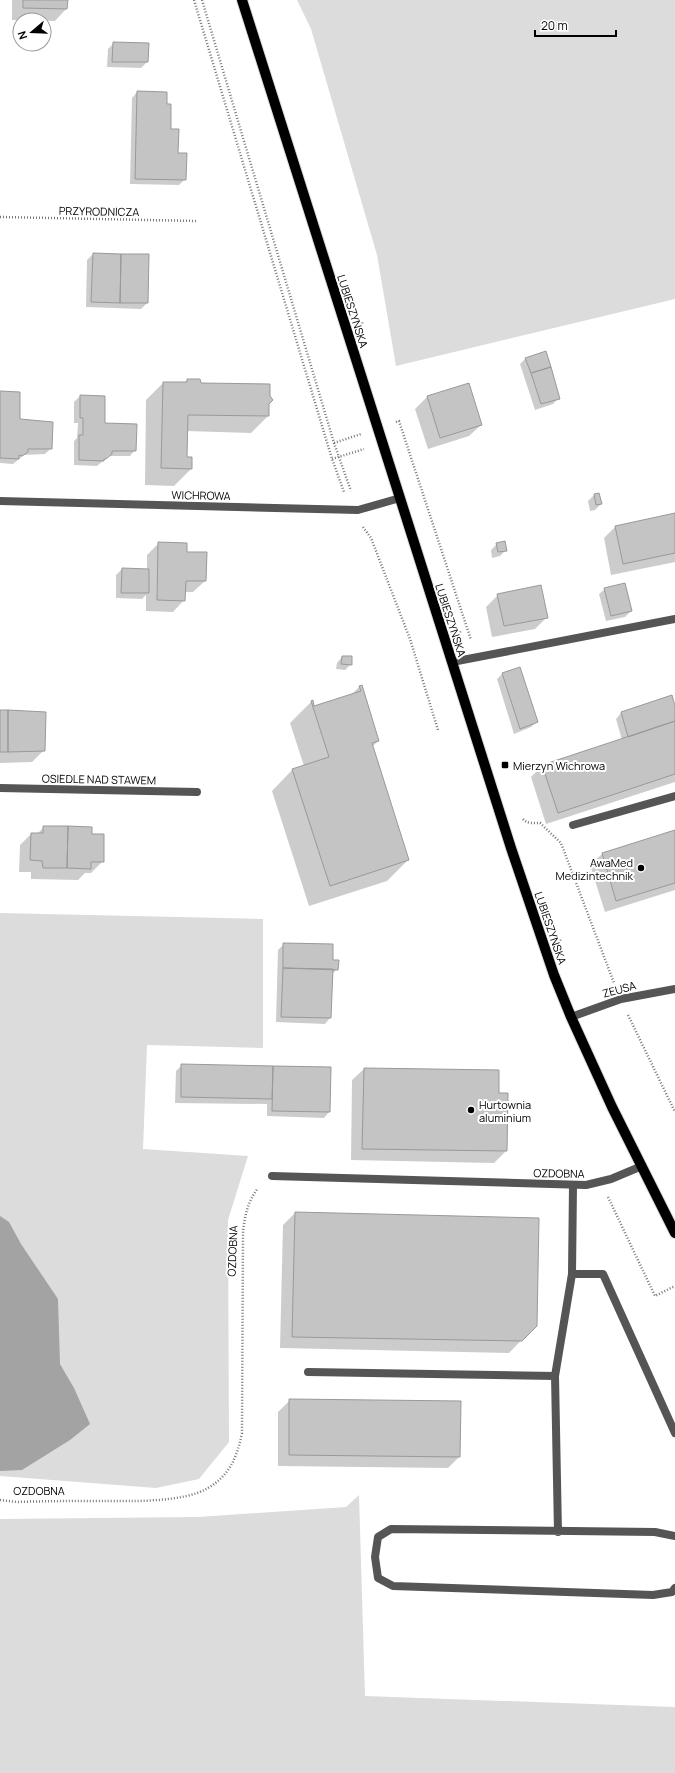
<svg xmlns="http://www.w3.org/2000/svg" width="675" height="1773" font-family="Manrope,sans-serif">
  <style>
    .green { fill: #dcdcdc }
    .water { fill: #a3a3a3 }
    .shadow { fill: #0003 }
    .building { fill: #c4c4c4; stroke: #999 }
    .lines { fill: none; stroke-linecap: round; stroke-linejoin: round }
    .primary-casing { stroke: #dbdbdb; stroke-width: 12 }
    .path { stroke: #777; stroke-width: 2.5; stroke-dasharray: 1 2; stroke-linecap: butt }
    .service { stroke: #555; stroke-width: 8 }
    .minor { stroke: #555; stroke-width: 8 }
    .primary { stroke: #000; stroke-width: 10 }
    .poi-dot { fill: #000; stroke: #fff; stroke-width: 1.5 }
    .labels { text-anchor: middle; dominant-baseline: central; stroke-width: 4; stroke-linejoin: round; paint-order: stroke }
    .street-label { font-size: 11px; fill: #000; stroke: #fff }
    .poi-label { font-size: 11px; fill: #000; stroke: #fff; text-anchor: start }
  </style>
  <rect width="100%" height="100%" fill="#fff"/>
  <path class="green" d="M297,0H675V299L396,366L377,255L311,29Z
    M0,913L263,919V1048L147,1045L143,1149L248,1156L228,1220L229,1442L199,1479L156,1488L0,1476Z
    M359,1495L365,1696L675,1707V1773H0V1519L198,1517L346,1507Z"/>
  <path class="water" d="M0,1216L9,1222L21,1244L58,1299L60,1364L74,1388L90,1424L70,1440L22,1470L0,1471Z"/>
  <path class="shadow" d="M12,0H67L66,9L55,21L12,20Z
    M114,43L147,62L141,68L107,67L108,49Z
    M137,92L166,105L170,129L185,179L179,185L130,184L132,98Z
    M93,254L147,303L141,309L86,307L87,260Z
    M526,358L558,398L553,404L535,410L520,364Z
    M187,380L268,404V416L251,433L186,431V458L191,469L174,486L145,485L146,400L163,383H184Z
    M468,384L481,425L469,436L428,449L415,409L427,397Z
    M0,392L19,420L51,448L45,454L24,455L13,464L0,463Z
    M80,396L104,397V424L135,450L130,456H109L97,466L74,465V441L77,438L78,423H74V402Z
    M598,494L601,504L595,510L590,511L588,501L594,495Z
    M675,514V562L611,575L604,538L615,527Z
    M159,543L186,553L205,581L193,592H185L184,600L173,612L146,611V595L142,599L116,598V575L122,569H147V555Z
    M497,544L506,550L500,556L492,558L491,550Z
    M605,589L631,611L625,617L606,621L599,594Z
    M498,595L547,617L535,629L492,637L486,607Z
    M342,657L351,664L345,670L336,669L337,663Z
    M502,674L537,722L531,727L514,734L497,679Z
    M360,686L378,741L372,747L408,860L387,881L309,906L272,791L293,769L304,766L290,723L311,702L314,707L351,695Z
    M675,709V782L546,824L531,777L543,765L622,740L616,719L621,713Z
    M0,711H32L44,750L32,762L0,763Z
    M44,827L91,835L103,861L91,873H85L78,880L31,879V872H19L20,845L31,834H37Z
    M675,831V890L605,912L590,865L602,854Z
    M284,944L332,961L337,969L331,975L330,1018L325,1024L276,1022L278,950Z
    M182,1065L330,1068L329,1112L324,1118L267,1116V1104L175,1103L176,1071Z
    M364,1069L498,1094L506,1151L494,1163L351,1160L352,1080Z
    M295,1213L538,1219L536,1325L509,1353L280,1348L283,1225Z
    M290,1400L459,1457L448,1468L278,1466V1412Z"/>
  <path class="building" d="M23,0H68L67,9L23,8Z
    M113,42L149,43L148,62H112Z
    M137,91L167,92V104H171V129H179L178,153H187L186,180L135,179Z
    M93,253L121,254L120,303L91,302Z
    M121,254H149L148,303H120Z
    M546,351L551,367L531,373L525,358Z
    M551,367L560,399L541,404L531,373Z
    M187,379H200L201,383L270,384V396L273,400L269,404V416L188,415L187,457H192V469L161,468L163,382H187Z
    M469,383L482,425L440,438L427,396Z
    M0,391L20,392V419L53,422L52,449H28V452L22,456L19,455V459L0,458Z
    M80,395L105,396V423L137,424L136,451H112V454L106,459H104V461L79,460V435H83V418H80Z
    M599,493L602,504L596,505L594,494Z
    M675,513V553L623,564L615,526Z
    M505,541L507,551L498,552L496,543Z
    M158,542L187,543V552H207L206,581H186L185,601L157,600Z
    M122,568L149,569V593H121Z
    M625,583L632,611L611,616L604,588Z
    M541,585L548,618L504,626L497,594Z
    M342,656H352V665L341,664Z
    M520,667L538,722L520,729L502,673Z
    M362,685L379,741L372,743L409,860L330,886L292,769L329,757L311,701L313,700L314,706L361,691L359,686Z
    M672,695L675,706V721L628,737L621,712Z
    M0,710H8V752H0Z
    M8,710L46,712L45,751L8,752Z
    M675,721V774L558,813L542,765Z
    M43,826H68L67,868H43L42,861L30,860L31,833H43Z
    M68,826L92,827V834H104V862H91V869L67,868Z
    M675,830V883L616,901L602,853Z
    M283,943L333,944V960H339L338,970L283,968Z
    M283,968L333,969L331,1018L281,1017Z
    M181,1064L273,1066L272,1099L181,1097Z
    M273,1066L331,1067L330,1112L272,1111Z
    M364,1068L499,1070V1093H508L507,1151L362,1149Z
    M295,1212L539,1218L537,1326L522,1341L292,1337Z
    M289,1399L461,1401L460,1457L289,1455Z"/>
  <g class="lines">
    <g class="primary-casing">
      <path id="primary" d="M242,0L511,848L554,975L571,1017L612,1107L675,1233"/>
    </g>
    <path class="path" d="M194,0L332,459L344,492
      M202,0L334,443L351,491
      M0,217L197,221
      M396,422L399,421L471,640
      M334,443L361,434
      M332,459L364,449
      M363,527L371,538L410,639L438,730
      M523,819C527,824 534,823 540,823L561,843L614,983
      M628,1015L675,1112
      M608,1197L655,1296L675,1286
      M0,1500L17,1502C46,1501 74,1501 103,1501C131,1501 183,1503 208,1488C230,1475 237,1457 242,1433L243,1231C245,1215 248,1201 258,1188"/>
    <path class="service" d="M572,1274H603L675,1433
      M308,1372L555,1376
      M558,1532L555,1376L572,1274L573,1185
      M675,1536L655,1532L391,1529L378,1537L375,1557L378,1578L393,1586L653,1595L672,1592L675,1588"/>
    <path class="minor" d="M0,501L358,510L400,498
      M452,662L675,619
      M0,788L197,792
      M573,825L675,796
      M571,1017L621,999L675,989
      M272,1176L586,1185L611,1179L642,1166"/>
    <use href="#primary" class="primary"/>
  </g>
  <g class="poi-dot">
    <rect x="501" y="761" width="8" height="8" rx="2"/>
    <circle cx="641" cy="868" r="4"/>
    <circle cx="471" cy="1110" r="4"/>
  </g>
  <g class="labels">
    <g class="street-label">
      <text transform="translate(99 211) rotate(1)">PRZYRODNICZA</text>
      <text transform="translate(353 311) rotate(72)">LUBIESZYŃSKA</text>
      <text transform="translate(201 495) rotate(1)">WICHROWA</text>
      <text transform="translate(451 620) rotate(72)">LUBIESZYŃSKA</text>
      <text transform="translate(99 779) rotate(1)">OSIEDLE NAD STAWEM</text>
      <text transform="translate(551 928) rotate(71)">LUBIESZYŃSKA</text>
      <text transform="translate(619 989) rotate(-15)">ZEUSA</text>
      <text transform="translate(559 1173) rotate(1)">OZDOBNA</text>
      <text transform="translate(232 1251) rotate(-88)">OZDOBNA</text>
      <text x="39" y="1490">OZDOBNA</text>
    </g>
    <g class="poi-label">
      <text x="513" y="765">Mierzyn Wichrowa</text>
      <text x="633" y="862" text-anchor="end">AwaMed<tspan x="633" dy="13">Medizintechnik</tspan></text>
      <text x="479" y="1104">Hurtownia<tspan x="479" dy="13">aluminium</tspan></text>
    </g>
  </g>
  <g transform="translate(32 32) rotate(251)"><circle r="19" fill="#ffffff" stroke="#999999"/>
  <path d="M0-3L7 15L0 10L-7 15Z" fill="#000000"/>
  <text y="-6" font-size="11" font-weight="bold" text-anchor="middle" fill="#000000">N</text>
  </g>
  <path d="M535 30v6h81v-6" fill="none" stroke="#000000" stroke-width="2"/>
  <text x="541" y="30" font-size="12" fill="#000000" stroke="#ffffff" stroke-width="3" paint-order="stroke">20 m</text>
</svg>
